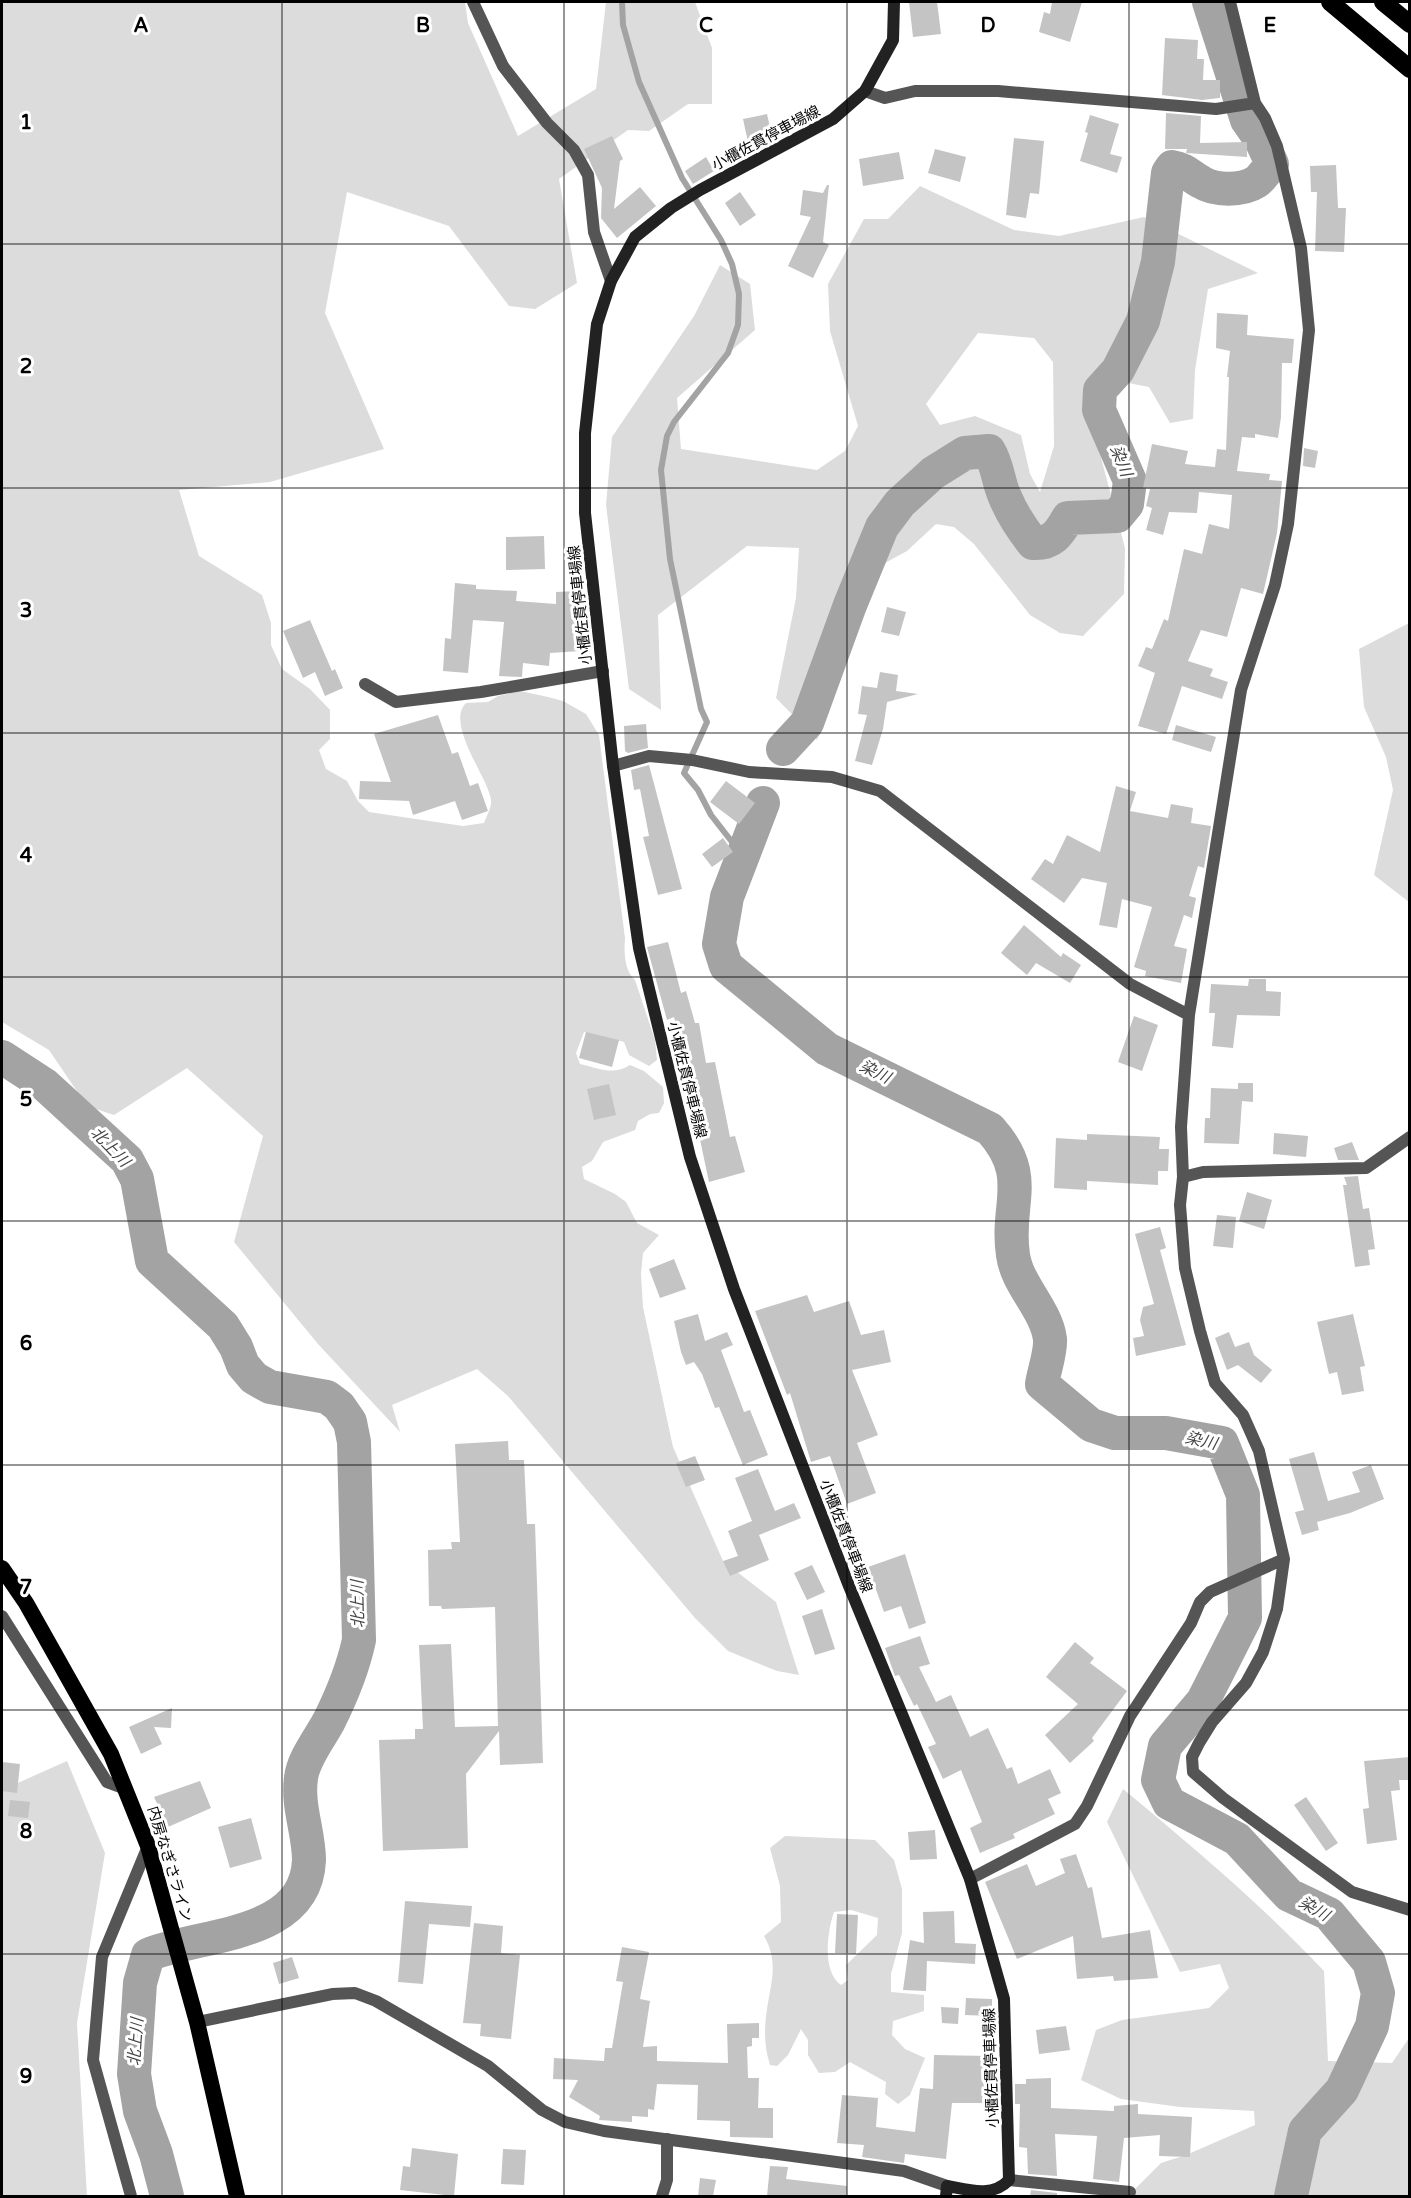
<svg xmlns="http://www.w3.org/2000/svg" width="1411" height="2198" font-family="'Varela Round','Noto Sans JP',sans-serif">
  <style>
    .green { fill: #dcdcdc; fill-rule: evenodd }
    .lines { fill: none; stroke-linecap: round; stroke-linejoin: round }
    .stream { stroke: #a3a3a3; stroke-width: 6 }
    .river { stroke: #a3a3a3; stroke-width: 34 }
    .building { fill: #c4c4c4 }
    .minor { stroke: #555; stroke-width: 12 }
    .tertiary { stroke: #555; stroke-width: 12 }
    .secondary { stroke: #222; stroke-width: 12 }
    .trunk { stroke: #000; stroke-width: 16 }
    .motorway { stroke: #000; stroke-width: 18 }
    .grid { fill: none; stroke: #000; stroke-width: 1.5; stroke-opacity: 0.55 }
    .labels { text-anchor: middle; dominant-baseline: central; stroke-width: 6; stroke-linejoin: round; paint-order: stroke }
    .street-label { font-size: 15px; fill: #000; stroke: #fff }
    .water-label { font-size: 16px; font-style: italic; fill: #444; stroke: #fff }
    .grid-label { font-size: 20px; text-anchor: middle; font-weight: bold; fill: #000; stroke: #fff; stroke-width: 6; stroke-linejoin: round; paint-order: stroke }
  </style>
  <rect width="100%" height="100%" fill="#fff"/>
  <path class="green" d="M2,2H465L468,23L518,136L596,89L606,2H695L712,48V104H688L649,131L628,130L559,179L577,283L535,309L509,306L449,226L347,192L325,313L384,449L270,482L179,490L199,556L262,595L271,623V645L282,669L310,689L330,710V739L319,750L326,769L347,781L358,801L369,812L463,826L484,823C486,817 492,807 491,800C488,777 445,724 466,703L488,702L498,696L520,691L548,697L563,701L586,714L599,735L625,938C624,952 624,970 635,980L655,1040L657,1060L649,1066L629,1055L624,1042L584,1032L576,1053L580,1064C598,1068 614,1076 630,1065L644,1071L663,1087L664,1103L659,1113L650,1114L638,1121L635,1130L603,1142L592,1161L582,1167L584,1179L615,1194L626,1202L637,1223L659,1235L643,1253L641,1274L643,1307L673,1447L723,1561L776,1602L799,1675L777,1671L728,1651L695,1618L508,1396L477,1369L392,1405L400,1432L318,1344L234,1242L263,1136L187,1068L114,1115L87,1106L49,1050L2,1022Z
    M920,186L1014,230L1059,236L1144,217L1258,273L1208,289L1195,370L1193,419L1170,423L1149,387L1093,376L1086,401L1125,548L1124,594L1083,636L1060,633L1030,615L974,544L954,527L936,524L907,551L839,588L847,655L817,740L776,698L796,598L799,548L747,546L658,615L661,710L629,689L606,505L612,437L694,316L720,265L750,284L755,330L677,398L681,449L817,470L845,451L858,426L830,331L828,284L864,219H888ZM978,333L1034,338L1053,362L1054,446L1040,492L1030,474L1021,435L975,416L940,425L926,404Z
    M1409,623V902L1374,875L1393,790L1386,757L1364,707L1359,649Z
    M67,1761L105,1853L77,2023L87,2196H2V1790Z
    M1123,1789C1193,1847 1262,1905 1324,1971L1328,2061L1392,2063L1409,2038V2196H1128L1161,2163L1186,2155L1255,2125L1254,2111L1180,2107L1121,2099L1081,2080L1096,2030L1122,2020L1209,2008L1229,1988L1220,1964L1180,1972L1107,1822Z
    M785,1836L875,1840L894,1860L902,1889V1933L891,1974V1992L924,1995V2011L893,2021L892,2035L905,2049L925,2058L910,2095L898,2104L885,2094L886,2082L850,2062L835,2072L819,2073L808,2055V2040L801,2029L788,2055L777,2066L770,2065C764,2046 764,2029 767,2009C771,1982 779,1962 764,1936L781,1922L780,1886L770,1848ZM851,1910L878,1918L877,1935L846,1965L848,1980L841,1985C822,1972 827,1932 834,1912Z"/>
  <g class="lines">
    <path class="stream" d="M622,2L623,25L639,82L682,178L721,240L732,264L739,294L738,325L728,353L674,422L667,436L661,470L670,559L701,709L707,722L684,773L698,790L711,815L743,856"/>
    <path class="river" d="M783,749L807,723L850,605L882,527L900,503L933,473L965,453L989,451C998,466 998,482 1005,497C1012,514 1022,529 1033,543C1052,544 1059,534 1068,518L1117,516L1127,504L1130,481L1099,410L1100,390L1118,370L1143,321L1158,262L1168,173L1172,167C1185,169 1190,176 1201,182C1215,191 1242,191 1256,182C1262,178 1267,169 1272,164L1261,140L1247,120L1209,2
      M763,803L727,897L719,944L726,966L827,1049L990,1129C1033,1177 1005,1203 1013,1255C1017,1285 1046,1309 1050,1339C1051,1352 1044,1371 1042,1384L1091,1425L1115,1433H1166L1222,1443L1243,1495L1245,1618L1203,1701L1165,1746L1158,1780L1169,1803L1237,1839L1289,1895L1329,1914L1369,1962L1378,1993L1372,2026L1342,2090L1305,2131L1291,2196
      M2,1057L45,1085L127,1160L137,1179L152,1261L223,1326L236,1347L243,1365L254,1378L270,1387L327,1397L339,1406L350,1422L354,1442L359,1640C353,1668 342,1695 329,1721C320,1738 303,1759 301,1778C297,1806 309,1833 309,1860C306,1938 200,1933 148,1955L140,1983L134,2074L140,2111L156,2154L167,2196"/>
  </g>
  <path class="building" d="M909,2H937L941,34L913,37Z
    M1052,2H1082L1070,42L1039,32L1044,12L1050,14Z
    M1165,38L1198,40L1197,59H1204L1203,80H1220V98L1202,100L1162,95Z
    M1166,113L1201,116L1200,143L1247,142V157L1186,153L1187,149H1165Z
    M767,114L772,136L748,142L743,119Z
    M1090,115L1119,124L1110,154L1122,157L1117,173L1080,161L1088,133L1085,132Z
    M612,136L623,159L620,161L614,209L640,187L656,206L617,238L601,218L602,188L584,149Z
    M1014,138L1044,141L1039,194L1030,193L1026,218L1006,215Z
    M935,149L966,157L960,182L928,173Z
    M899,152L904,179L863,186L859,159Z
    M706,157L714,171L693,184L685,171Z
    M1336,165L1338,208H1346L1344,252L1315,251L1317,192H1311L1310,166Z
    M827,185H829L823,242L829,245L813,278L788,266L811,217L800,215L803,190L823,193Z
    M740,192L756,215L740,226L725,203Z
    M1217,313L1248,315L1247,335L1294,339L1292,363H1282L1281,417L1278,438L1255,434V438L1242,437L1237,471L1270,474L1269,480L1282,481L1277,533L1263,594L1241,588L1227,637L1201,630L1188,661L1213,669L1210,676L1228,682L1222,699L1182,686L1166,734L1138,726L1155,673L1138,666L1146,647L1152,649L1164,619L1168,621L1184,549L1202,554L1209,524L1229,529L1232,495L1199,492L1197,513L1169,512L1163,535L1146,530L1152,508L1146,506L1150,489L1143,488L1152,444L1188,451L1185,464L1215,467L1217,449L1226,450L1229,377H1227L1230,351L1216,348Z
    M1304,448L1318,451L1315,468L1303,466Z
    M544,536L545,569L506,570V537Z
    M455,583L476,585V589L517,591L516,601L556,604V592L579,591L581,651L550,653L549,666L523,663L522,677L499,676L504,622L473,620L468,673L443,671L445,638L451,639Z
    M887,607L906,612L899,636L881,632Z
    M310,620L332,671L335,669L343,688L325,696L315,672L303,678L283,631Z
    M880,672L898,675L896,691L918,694L887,702L883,729L872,765L855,761L867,715L858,714L862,686L877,688Z
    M438,715L452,754L458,752L470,786L478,783L488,811L462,820L455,801L413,815L409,801L359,799L360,781L391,782L374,734Z
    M646,724L648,748L628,753L625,751L624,726Z
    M1176,725L1216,737L1211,752L1172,740Z
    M649,765L682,889L658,895L643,837L649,836L640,789L634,790L631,770Z
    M726,781L755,803L739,824L710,802Z
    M1116,786L1136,792L1130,811L1168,818L1171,804L1193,808L1191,823L1211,826L1204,868L1198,866L1189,896L1196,898L1192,918L1184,915L1174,946L1187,949L1181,983L1145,976L1146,971L1134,967L1152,907L1122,899L1117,928L1099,925L1107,883L1082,878L1064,903L1031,879L1045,859L1053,864L1067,835L1100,852Z
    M723,838L733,852L712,867L702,854Z
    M1024,925L1061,957L1063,953L1081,965L1070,983L1036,963L1027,975L1001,953Z
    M668,942L681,993L686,991L695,1023H699L706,1063L715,1062L730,1137L735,1136L745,1172L709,1182L674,1017L667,1020L647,947Z
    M1249,979H1266V991L1281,992L1280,1016L1237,1015L1233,1048L1212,1046L1215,1013H1209L1211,984L1248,986Z
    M1134,1016L1158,1025L1142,1071L1118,1062Z
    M586,1032L619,1040L612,1067L579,1058Z
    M1238,1083H1253V1102L1242,1101L1239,1144L1204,1143L1205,1118H1210L1211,1088L1238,1089Z
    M609,1084L616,1115L594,1120L587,1089Z
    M1274,1133L1308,1136L1306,1157L1273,1154Z
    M1087,1134L1160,1137L1159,1149H1169L1168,1171H1158V1185L1087,1181V1190L1054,1188L1056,1138L1087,1140Z
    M1352,1142L1359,1160H1338L1334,1148Z
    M1358,1176L1363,1209L1369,1208L1375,1249L1368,1250L1370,1265L1355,1267L1343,1185H1347L1344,1177Z
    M1247,1192L1272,1200L1264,1229L1239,1221Z
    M1217,1215L1236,1217L1233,1248L1213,1246Z
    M1160,1227L1166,1248L1160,1250L1186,1345L1136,1356L1133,1338L1144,1336L1140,1320L1143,1307L1154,1304L1135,1234Z
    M674,1259L686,1289L660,1298L649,1269Z
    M807,1295L814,1312L849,1301L861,1335L884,1330L891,1362L852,1370L878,1435L857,1443L876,1493L847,1504L830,1456L811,1462L790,1393L787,1395L755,1311Z
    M698,1314L705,1341L727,1332L733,1345L721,1350L744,1412L750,1410L768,1455L743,1465L719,1407L715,1408L702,1374L694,1362L686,1365L681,1352L674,1321Z
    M1353,1314L1365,1366L1360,1367L1364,1391L1342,1395L1337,1372L1329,1374L1317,1322Z
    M1229,1332L1235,1347L1249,1342L1254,1355L1272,1370L1261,1383L1238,1365L1227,1370L1215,1338Z
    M508,1441L509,1460H524L527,1524H535L543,1763L500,1765L499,1731L466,1774L468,1848L383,1851L379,1740L415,1739V1729H423L419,1645L451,1644L455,1727L498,1726L495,1607L442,1609L441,1606H429L428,1550L452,1549L451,1542H460L455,1444Z
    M1314,1452L1328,1501L1360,1492L1352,1472L1371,1465L1384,1499L1350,1513L1317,1522L1319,1530L1302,1535L1295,1512L1304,1510L1289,1459Z
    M695,1456L705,1480L686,1487L676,1463Z
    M758,1469L775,1511L794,1503L801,1518L759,1535L769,1560L730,1576L723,1561L738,1556L728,1531L752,1521L735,1478Z
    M905,1554L926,1623L909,1629L901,1606L884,1612L868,1567Z
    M812,1565L825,1592L807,1600L794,1573Z
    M822,1609L835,1649L815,1655L802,1616Z
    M920,1636L930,1664L919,1667L936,1702L951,1695L970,1737L988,1728L1007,1769L1012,1767L1018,1784L1050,1769L1061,1793L1048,1799L1055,1814L1013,1834L1015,1838L980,1853L970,1828L982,1822L961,1770L943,1779L928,1747L936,1744L917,1704L914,1706L899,1675L895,1676L885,1648Z
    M1075,1642L1094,1658L1090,1663L1127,1691L1092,1738L1094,1741L1070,1763L1045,1735L1078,1704L1046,1677Z
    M172,1708L171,1728L154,1727L162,1744L141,1754L129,1727Z
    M1410,1757V1780H1399L1400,1790L1391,1791L1397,1840L1367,1844L1363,1809L1369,1808L1364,1761Z
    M2,1762L20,1764L17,1793L2,1791Z
    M200,1781L211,1808L168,1827L154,1797Z
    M1306,1797L1338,1843L1326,1851L1294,1805Z
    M10,1800L30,1802L28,1818L8,1816Z
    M251,1818L262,1859L230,1868L218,1827Z
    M935,1830L937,1859L910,1860L908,1832Z
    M1076,1854L1088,1888L1092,1887L1102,1938L1150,1930L1158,1978L1114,1981L1113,1976L1077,1979L1073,1936L1017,1959L985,1882L1027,1864L1036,1886L1065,1873L1060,1859Z
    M405,1901L472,1906L470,1927L429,1924L423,1984L398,1982Z
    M954,1911L955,1943L976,1944L975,1964L927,1961L926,1991L903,1990L910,1940L924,1943L923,1912Z
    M837,1914L858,1915L856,1954L835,1953Z
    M474,1923L503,1926L501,1953L520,1955L511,2039L480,2036L481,2024L463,2023Z
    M622,1947L649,1952L640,1999L650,2001L643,2047L657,2046V2061L728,2063L727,2024L759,2023V2038H752V2046L747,2047L748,2078H759L758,2108H773V2138L730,2137V2121L697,2120L698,2085L657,2084L654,2110L648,2109V2117L632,2116V2122L599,2120L600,2116L569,2097L578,2080L553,2079L554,2058L604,2061L605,2048H612L623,1982L616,1981Z
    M292,1957L299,1978L279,1984L273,1963Z
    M966,1998L992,1999V2016L965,2015Z
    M941,2007L959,2008L958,2024L942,2023Z
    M1066,2026L1070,2050L1039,2054L1036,2030Z
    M934,2055L988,2056V2083L998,2084L999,2103H952L946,2159L905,2154L904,2163L862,2157L864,2145L837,2143L842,2095L878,2098L876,2127L915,2132L920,2088L933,2089Z
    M1051,2078V2108L1114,2111V2106L1138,2104V2114L1192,2117L1190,2157L1159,2156L1160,2135L1124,2138L1119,2182L1093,2179L1097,2136L1055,2134L1057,2176L1028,2174L1027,2148L1019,2147L1020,2104H1015V2084H1026V2079Z
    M412,2148L458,2154L454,2196L400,2190L403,2166L410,2167Z
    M503,2149L526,2150L524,2185L501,2184Z
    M770,2166L788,2167L786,2179L847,2186V2196H767Z
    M700,2178L716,2180L713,2196H698Z
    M1031,2190L1057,2193V2196H1030Z"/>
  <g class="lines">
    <path class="minor" d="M473,2L503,66L547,123L574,150L588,175L594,232L611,281
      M1230,2L1255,103
      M865,91L885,98L915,91H998L1216,109L1255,103L1265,118L1277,146L1301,248L1309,330L1288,524L1275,585L1241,690L1189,1015L1181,1127L1183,1177L1180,1205L1185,1268L1200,1331L1215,1383L1243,1415L1259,1451L1284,1559L1277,1609L1263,1652L1246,1683L1212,1722L1199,1743L1192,1757L1193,1772L1223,1798L1352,1892L1410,1910
      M365,684L396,702L481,692L603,671
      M613,766L649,756L692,760L749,772L832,777L880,791L1130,984L1189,1015
      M1183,1177L1203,1172L1366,1168L1410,1137
      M2,1616L107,1782L126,1789
      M970,1879L1075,1824L1087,1806L1130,1716L1191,1623L1200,1602L1210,1592L1284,1559
      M1009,2180L1130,2192
      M131,2196L93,2060L102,1957L148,1846
      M662,2196L667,2180V2139"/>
    <path class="tertiary" d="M197,2022L332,1994L355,1993L376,2001L488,2066L542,2110L565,2122L604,2131L904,2171L947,2186"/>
    <path class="secondary" d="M894,2L893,40L865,91L833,119L700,190L671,208L635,237L611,281L597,324L585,433V513L613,766L639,948L690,1157L734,1289L849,1586L970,1879L1004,1999L1009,2180C992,2198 969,2190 947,2186L946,2196"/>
    <path class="trunk" d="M2,1568L26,1603L111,1754L148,1846L197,2022L237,2196"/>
    <path class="motorway" d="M1330,2L1410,69
      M1383,2L1410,24"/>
  </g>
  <path class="grid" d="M282,2V2196M564,2V2196M847,2V2196M1129,2V2196M2,244H1410M2,488H1410M2,733H1410M2,977H1410M2,1221H1410M2,1465H1410M2,1710H1410M2,1954H1410"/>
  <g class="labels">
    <g class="street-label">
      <text transform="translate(766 138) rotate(-28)">小櫃佐貫停車場線</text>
      <text transform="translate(580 605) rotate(-96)">小櫃佐貫停車場線</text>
      <text transform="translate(687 1080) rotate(76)">小櫃佐貫停車場線</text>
      <text transform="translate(846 1536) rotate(69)">小櫃佐貫停車場線</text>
      <text transform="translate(170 1864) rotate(73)">内房なぎさライン</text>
      <text transform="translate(991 2068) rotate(-92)">小櫃佐貫停車場線</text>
    </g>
    <g class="water-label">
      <text transform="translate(1121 461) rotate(68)">染川</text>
      <text transform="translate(875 1072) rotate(26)">染川</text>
      <text transform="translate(110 1147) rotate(46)">北上川</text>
      <text transform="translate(1201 1441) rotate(13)">染川</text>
      <text transform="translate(358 1604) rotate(-91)">北上川</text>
      <text transform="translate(1314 1909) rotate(30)">染川</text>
      <text transform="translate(136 2042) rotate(-86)">北上川</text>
    </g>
  </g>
  <g class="grid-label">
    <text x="141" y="32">A</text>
    <text x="423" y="32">B</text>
    <text x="706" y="32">C</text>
    <text x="988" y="32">D</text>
    <text x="1270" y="32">E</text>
    <text x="26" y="129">1</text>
    <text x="26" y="373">2</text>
    <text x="26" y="617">3</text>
    <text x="26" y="862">4</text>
    <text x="26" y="1106">5</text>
    <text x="26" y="1350">6</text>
    <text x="26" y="1594">7</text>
    <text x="26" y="1838">8</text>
    <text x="26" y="2083">9</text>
  </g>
  <rect width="1411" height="2198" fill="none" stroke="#000000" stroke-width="6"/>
</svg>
